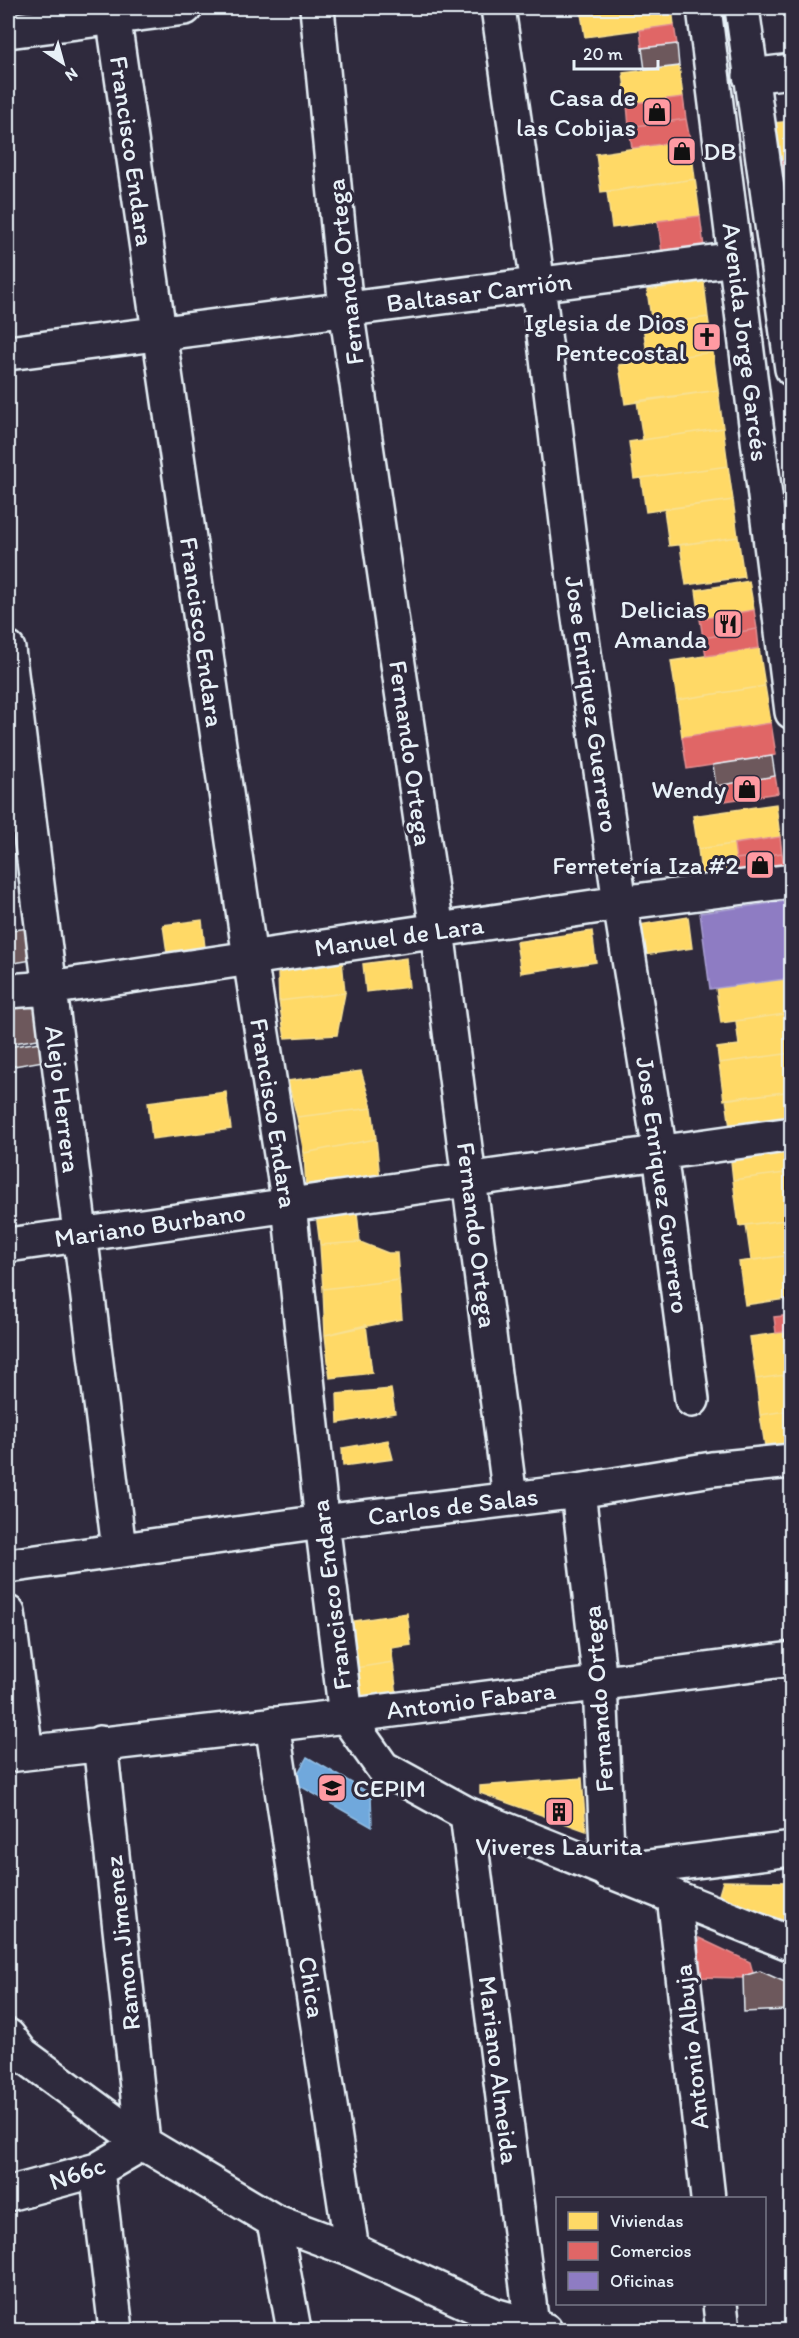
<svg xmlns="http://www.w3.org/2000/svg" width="799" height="2338" font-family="Itim,sans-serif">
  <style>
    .homes { fill: #ffd966; stroke: #f8e092; stroke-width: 1.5 }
    .shops { fill: #e06666; stroke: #e29092; stroke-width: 1.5 }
    .offices { fill: #8e7cc3; stroke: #a99fd3; stroke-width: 1.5 }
    .schools { fill: #6fa8dc; stroke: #93bee4; stroke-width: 1.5 }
    .building { fill: #6d585b; stroke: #e8f1f8; stroke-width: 1.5 }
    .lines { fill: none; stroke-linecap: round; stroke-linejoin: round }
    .street-casing { stroke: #e8f1f8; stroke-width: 38 }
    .secondary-casing { stroke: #e8f1f8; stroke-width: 38 }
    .street { stroke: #2f2a3d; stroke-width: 33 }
    .secondary { stroke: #2f2a3d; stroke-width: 33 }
    .labels { text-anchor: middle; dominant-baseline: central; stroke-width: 6; stroke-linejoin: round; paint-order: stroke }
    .poi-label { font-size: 26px; fill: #e8f1f8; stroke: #2f2a3d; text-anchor: end }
    .street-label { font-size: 26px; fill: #e8f1f8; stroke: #2f2a3d }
  </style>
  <rect width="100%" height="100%" fill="#2f2a3d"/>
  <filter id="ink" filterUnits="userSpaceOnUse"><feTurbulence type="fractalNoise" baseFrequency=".0167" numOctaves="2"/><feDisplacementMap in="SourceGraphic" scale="12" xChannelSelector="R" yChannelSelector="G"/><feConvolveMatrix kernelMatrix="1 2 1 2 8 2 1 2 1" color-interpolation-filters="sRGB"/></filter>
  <g filter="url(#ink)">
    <path class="homes" d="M580,8H672L674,25L585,37Z
      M679,66L683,97L627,104L623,73Z
      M792,121V160L777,162L773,123Z
      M690,140L695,179L601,192L596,154Z
      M695,179L700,216L612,228L607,192Z
      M704,282L708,317L652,325L647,290Z
      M708,317L713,352L648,361L643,326Z
      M713,352L718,390L625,404L619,365Z
      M718,390L723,428L643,440L637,401Z
      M723,428L728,466L634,479L629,442Z
      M728,466L733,500L646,512L641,478Z
      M733,500L738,537L669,546L664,509Z
      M738,537L744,577L686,585L680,545Z
      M749,581L754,610L700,619L696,590Z
      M759,648L765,686L677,700L671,661Z
      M765,686L771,723L682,737L677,700Z
      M776,804L780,837L698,849L693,816Z
      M734,844L739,877L702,882L698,849Z
      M688,917L692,948L630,957L626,927Z
      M202,920L205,948L167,953L163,925Z
      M592,931L596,962L521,973L516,942Z
      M406,958L409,987L366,992L363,964Z
      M342,960L345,993L279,1001L278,974L283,967Z
      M792,978V1013L721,1023L716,988Z
      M345,993L337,1035L285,1038L279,1001Z
      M792,1013V1053L719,1063L717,1048L739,1045L736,1021Z
      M792,1053V1091L724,1100L719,1063Z
      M361,1071L372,1108L297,1117L288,1081Z
      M792,1091V1126L731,1134L726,1099Z
      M226,1092L231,1129L152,1139L148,1102Z
      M372,1108L376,1139L304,1153L297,1117Z
      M376,1139L380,1179L306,1186L304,1153Z
      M792,1144V1172L733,1180L730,1152Z
      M792,1172V1219L739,1226L733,1180Z
      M356,1202L360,1242L320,1245L316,1214Z
      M792,1219V1255L751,1260L746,1225Z
      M360,1242L388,1253H397L399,1280L323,1289L320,1245Z
      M792,1255V1298L745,1305L739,1262Z
      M399,1280L402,1319L325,1335L323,1289Z
      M366,1325L372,1373L330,1378L325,1335Z
      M792,1331V1374L756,1379L750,1337Z
      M792,1374V1410L760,1415L756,1379Z
      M391,1389L395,1413L338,1423L337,1394Z
      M792,1410V1448L766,1452L760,1415Z
      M388,1440L393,1459L343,1466L342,1448Z
      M407,1613L411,1645L391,1648L393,1662L349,1669L342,1623Z
      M393,1662L397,1696L353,1702L349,1669Z
      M582,1778L586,1831L480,1793V1786Z
      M723,1881L792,1882V1923L718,1898Z"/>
    <path class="shops" d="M674,25L677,44L642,48L640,30Z
      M683,97L686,119L629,127L627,104Z
      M686,119L690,140L632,148L629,127Z
      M792,160V200L785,201L781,161Z
      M700,216L704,247L662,253L658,221Z
      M754,610L757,629L703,638L700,619Z
      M757,629L759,648L706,656L703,638Z
      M771,723L776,755L687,769L682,737Z
      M775,776L778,793L719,802L716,786Z
      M780,837L782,853L736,859L734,844Z
      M782,853L785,870L739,877L736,859Z
      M792,1315V1331L776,1333L774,1317Z
      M699,1938L750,1962L753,1973L743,1976V1978L697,1977Z"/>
    <path class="offices" d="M787,901L792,935V978L710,989L700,913Z"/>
    <path class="schools" d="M307,1757L371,1794L372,1827L293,1782Z"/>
    <path class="building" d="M677,44L679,66L645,70L642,48Z
      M772,756L775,776L716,786L713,765Z
      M28,928L32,960L8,964V931Z
      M37,995L44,1038L8,1044V1000Z
      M46,1041L49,1060L8,1067V1047Z
      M792,1298V1315L787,1316L785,1299Z
      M760,1971L785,1982L786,2010L744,2012L743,1976Z"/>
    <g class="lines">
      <g class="street-casing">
        <path id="street" d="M112,8L250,958L289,1205L322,1522L346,1716L383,1768L467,1814L792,1944
          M317,8L346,309L437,930L510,1498
          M498,8L538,285L577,604L620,903L660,1153L692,1400
          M8,31L185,8
          M750,76L792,71
          M8,353L736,259
          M8,649L119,1549
          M8,991L49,988L620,903L792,881
          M8,1245L792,1134
          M578,1491L600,1683L608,1872L792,1849
          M8,1566L322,1522L578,1491L712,1469L792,1461
          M8,1613L26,1753
          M272,1724L352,2250
          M8,1755L346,1716L792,1659
          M467,1814L532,2326
          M674,1896L708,2198
          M97,2170L116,2330
          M8,2194L97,2170L143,2143L100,1743
          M274,2221L294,2330
          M720,2304L723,2330"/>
      </g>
      <g class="secondary-casing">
        <path id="secondary" d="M704,8L792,712
          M742,8L792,369
          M8,2036L22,2054L143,2143L274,2221L352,2250L494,2315L545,2330"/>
      </g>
      <use href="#street" class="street"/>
      <use href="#secondary" class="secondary"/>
    </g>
  </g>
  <defs>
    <g id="shop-square" transform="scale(1.5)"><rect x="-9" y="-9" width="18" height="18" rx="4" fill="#ff9aa2" stroke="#2f2a3d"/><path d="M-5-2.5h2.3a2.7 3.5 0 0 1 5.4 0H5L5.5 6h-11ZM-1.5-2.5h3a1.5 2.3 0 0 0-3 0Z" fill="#111"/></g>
    <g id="church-square" transform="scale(1.5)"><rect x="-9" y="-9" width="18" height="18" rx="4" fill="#ff9aa2" stroke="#2f2a3d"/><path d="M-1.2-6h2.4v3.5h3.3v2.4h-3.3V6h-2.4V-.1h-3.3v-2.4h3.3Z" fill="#111"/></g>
    <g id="restaurant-square" transform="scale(1.5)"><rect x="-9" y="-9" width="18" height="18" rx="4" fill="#ff9aa2" stroke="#2f2a3d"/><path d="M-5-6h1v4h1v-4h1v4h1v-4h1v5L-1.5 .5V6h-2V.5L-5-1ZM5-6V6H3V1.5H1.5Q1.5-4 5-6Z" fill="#111"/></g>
    <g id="school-square" transform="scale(1.5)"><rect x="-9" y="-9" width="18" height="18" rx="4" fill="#ff9aa2" stroke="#2f2a3d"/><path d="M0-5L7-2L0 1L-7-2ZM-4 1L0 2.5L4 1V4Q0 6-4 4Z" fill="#111"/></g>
    <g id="building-square" transform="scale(1.5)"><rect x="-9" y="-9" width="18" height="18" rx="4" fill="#ff9aa2" stroke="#2f2a3d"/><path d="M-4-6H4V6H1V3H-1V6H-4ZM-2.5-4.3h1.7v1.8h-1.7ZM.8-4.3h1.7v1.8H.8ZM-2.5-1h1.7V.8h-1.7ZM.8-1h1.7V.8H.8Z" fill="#111"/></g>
  </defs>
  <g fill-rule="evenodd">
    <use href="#shop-square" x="657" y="112"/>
    <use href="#shop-square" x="682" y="151"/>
    <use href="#church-square" x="707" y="337"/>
    <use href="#restaurant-square" x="728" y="624"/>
    <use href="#shop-square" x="747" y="789"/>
    <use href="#shop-square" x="760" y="865"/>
    <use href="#school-square" x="332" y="1788"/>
    <use href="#building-square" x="559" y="1812"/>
  </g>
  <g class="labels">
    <g class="poi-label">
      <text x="636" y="97">Casa de<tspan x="636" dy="30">las Cobijas</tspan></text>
      <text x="703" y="151" text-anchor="start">DB</text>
      <text x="686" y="322">Iglesia de Dios<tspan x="686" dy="30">Pentecostal</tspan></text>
      <text x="707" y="609">Delicias<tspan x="707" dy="30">Amanda</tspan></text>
      <text x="726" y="789">Wendy</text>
      <text x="739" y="865">Ferretería Iza #2</text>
      <text x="353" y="1788" text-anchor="start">CEPIM</text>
      <text x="559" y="1846" text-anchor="middle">Viveres Laurita</text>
    </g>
    <g class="street-label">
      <text transform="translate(132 151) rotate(82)">Francisco Endara</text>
      <text transform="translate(345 272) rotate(-96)">Fernando Ortega</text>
      <text transform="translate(479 292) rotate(-7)">Baltasar Carrión</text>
      <text transform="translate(746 342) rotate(83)">Avenida Jorge Garcés</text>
      <text transform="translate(202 632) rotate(82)">Francisco Endara</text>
      <text transform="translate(592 704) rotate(82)">Jose Enriquez Guerrero</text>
      <text transform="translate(411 753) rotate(82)">Fernando Ortega</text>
      <text transform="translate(399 936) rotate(-8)">Manuel de Lara</text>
      <text transform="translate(63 1099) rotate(83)">Alejo Herrera</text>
      <text transform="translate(274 1113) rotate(81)">Francisco Endara</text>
      <text transform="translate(663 1185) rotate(82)">Jose Enriquez Guerrero</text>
      <text transform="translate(150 1225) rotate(-8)">Mariano Burbano</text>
      <text transform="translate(477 1235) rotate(83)">Fernando Ortega</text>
      <text transform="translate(453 1506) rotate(-7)">Carlos de Salas</text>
      <text transform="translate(331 1595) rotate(-97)">Francisco Endara</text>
      <text transform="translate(598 1699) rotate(-94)">Fernando Ortega</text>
      <text transform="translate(471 1700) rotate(-7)">Antonio Fabara</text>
      <text transform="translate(122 1943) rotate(-96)">Ramon Jimenez</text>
      <text transform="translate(312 1987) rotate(81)">Chica</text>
      <text transform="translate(691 2047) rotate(-96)">Antonio Albuja</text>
      <text transform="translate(499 2070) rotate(83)">Mariano Almeida</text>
      <text transform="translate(77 2173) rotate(-19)">N66c</text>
    </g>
  </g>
  <rect width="799" height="2338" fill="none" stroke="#2f2a3d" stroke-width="30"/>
  <rect x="15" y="15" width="769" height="2308" fill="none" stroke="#e8f1f8" stroke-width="2" filter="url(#ink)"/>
  <rect x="556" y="2197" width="210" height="108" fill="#2f2a3d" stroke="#797a88" stroke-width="1.5"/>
  <rect x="568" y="2212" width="30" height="18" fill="#ffd966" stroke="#797a88" stroke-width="1.5"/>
  <text x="610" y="2227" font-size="18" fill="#e8f1f8">Viviendas</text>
  <rect x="568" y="2242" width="30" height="18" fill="#e06666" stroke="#797a88" stroke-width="1.5"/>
  <text x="610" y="2257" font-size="18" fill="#e8f1f8">Comercios</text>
  <rect x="568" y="2272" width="30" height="18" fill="#8e7cc3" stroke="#797a88" stroke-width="1.5"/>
  <text x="610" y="2287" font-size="18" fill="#e8f1f8">Oficinas</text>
  <g transform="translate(63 63) rotate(144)" stroke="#2f2a3d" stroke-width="4.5" paint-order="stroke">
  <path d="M0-4.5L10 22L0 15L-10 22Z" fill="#e8f1f8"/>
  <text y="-9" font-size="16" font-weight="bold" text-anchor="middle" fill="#e8f1f8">N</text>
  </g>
  <path d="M574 60v9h84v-9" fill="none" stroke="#e8f1f8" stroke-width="3"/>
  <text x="583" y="60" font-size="18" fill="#e8f1f8" stroke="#2f2a3d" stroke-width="4.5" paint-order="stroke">20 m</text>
</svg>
